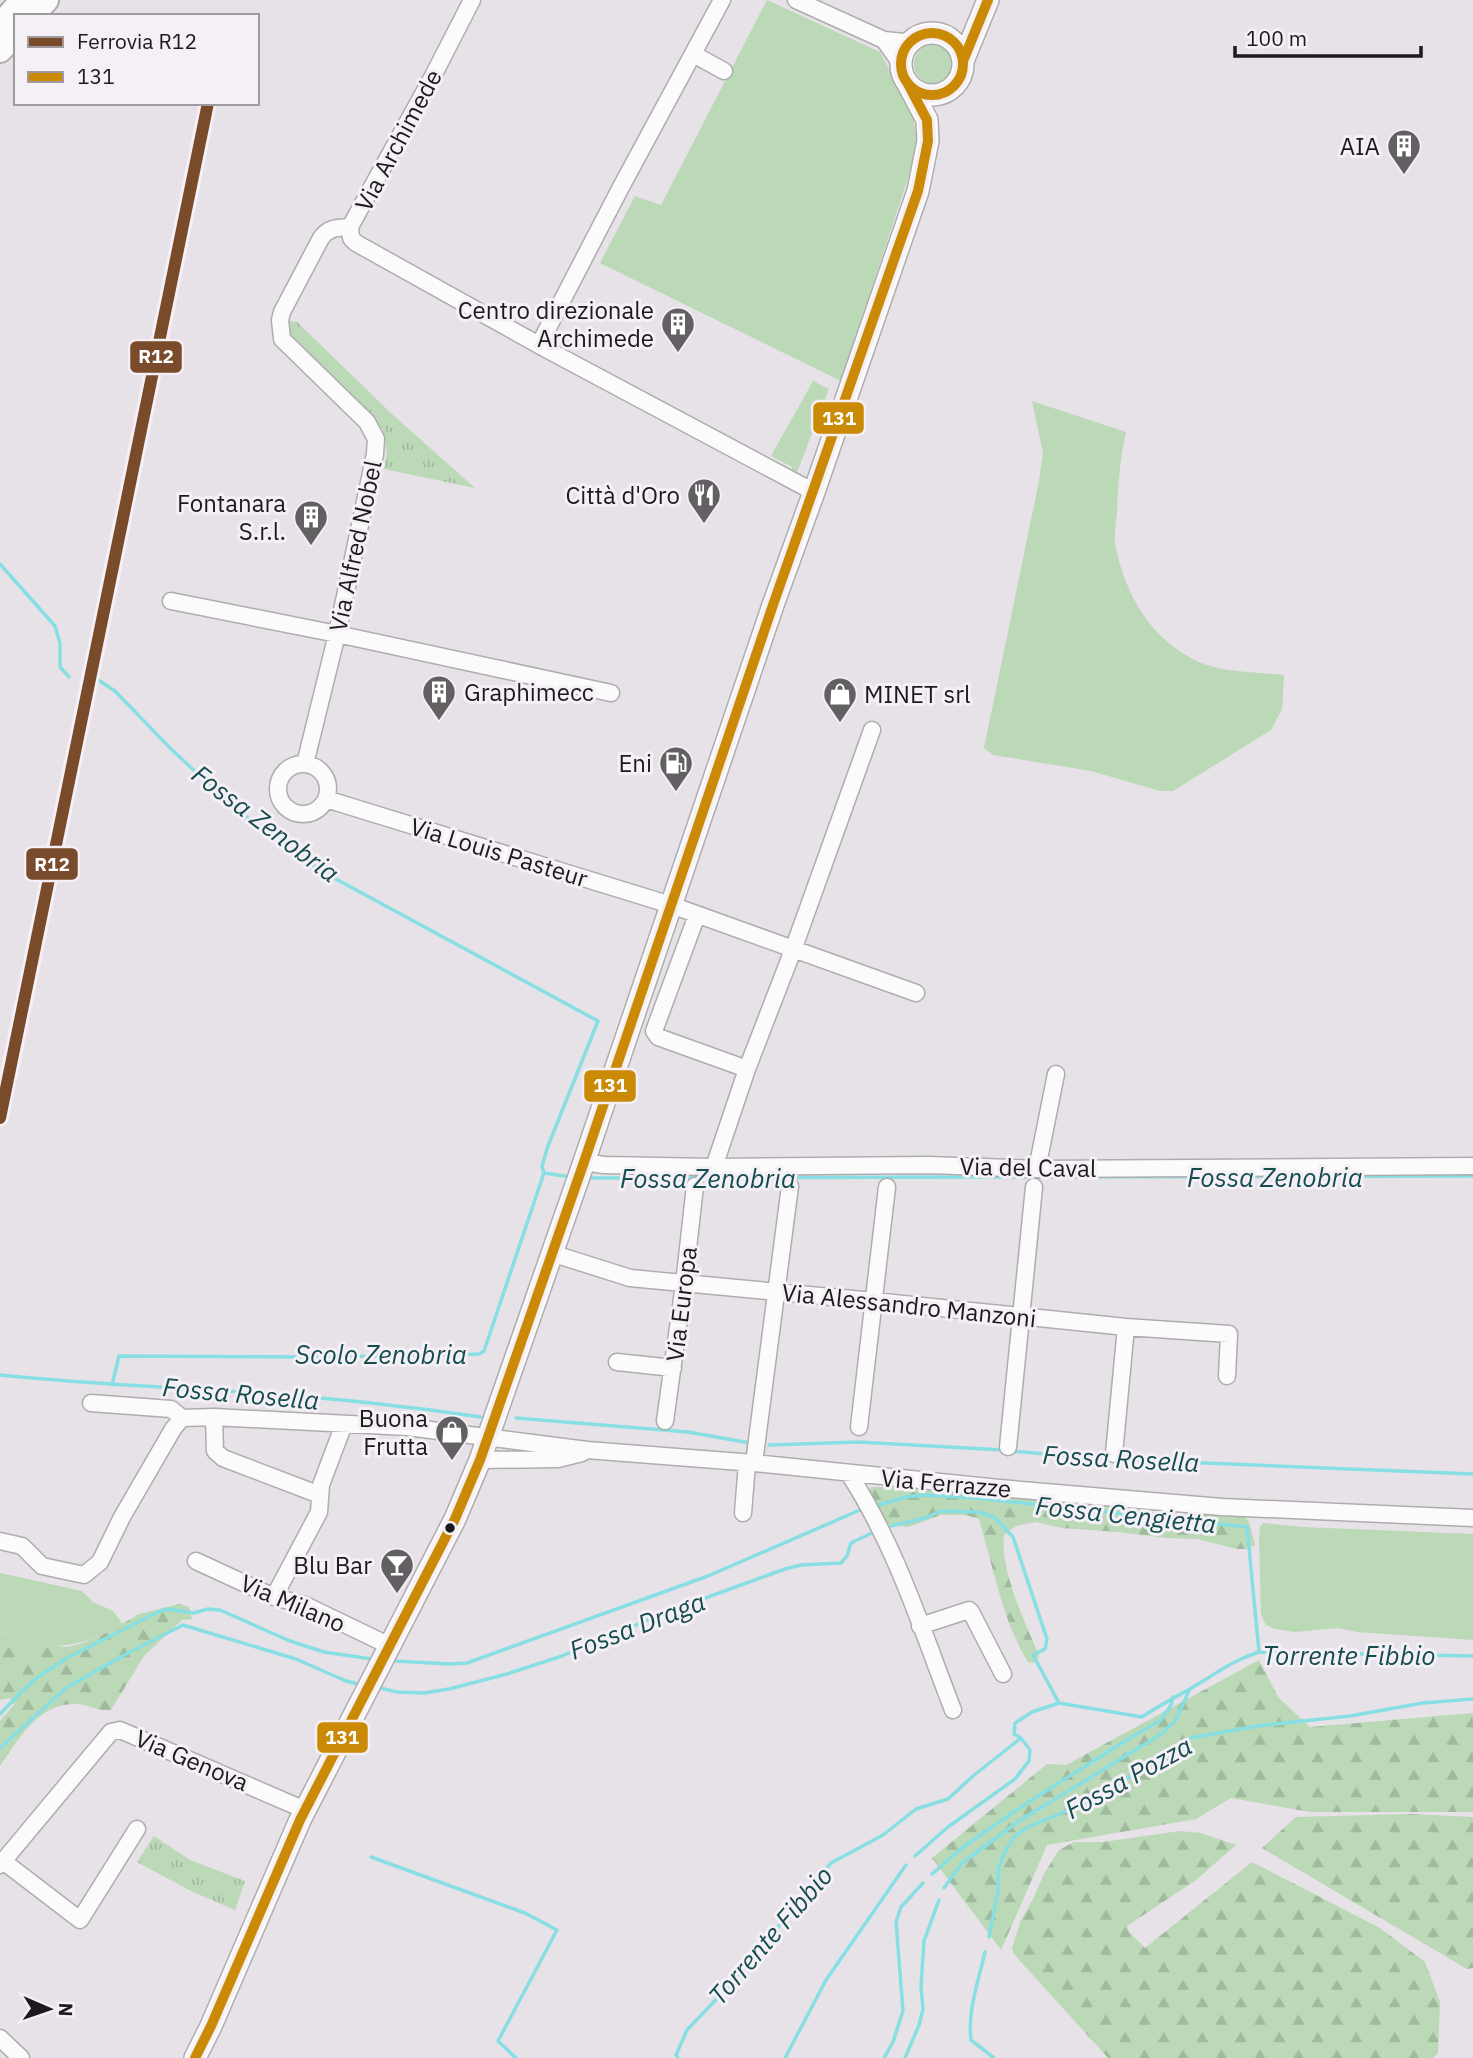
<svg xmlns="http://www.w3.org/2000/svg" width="1473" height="2058" font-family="'IBM Plex Sans',sans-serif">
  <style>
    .grass { fill: #bbd9b7 }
    .forest { fill: url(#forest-firs) }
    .park { fill: url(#park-tufts) }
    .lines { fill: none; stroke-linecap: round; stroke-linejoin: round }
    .stream { stroke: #87dfe3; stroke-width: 3.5 }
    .minor-casing { stroke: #afacaf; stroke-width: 19 }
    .major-casing { stroke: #afacaf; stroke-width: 24 }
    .highway-casing { stroke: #afacaf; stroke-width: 28 }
    .minor { stroke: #fbfbfb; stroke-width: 16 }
    .major { stroke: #fbfbfb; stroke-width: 21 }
    .highway { stroke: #fbfbfb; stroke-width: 24 }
    .bus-1-casing { stroke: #f5eff6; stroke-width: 16 }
    .bus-1 { stroke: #cb8a06; stroke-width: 10 }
    .rail-1-casing { stroke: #f5eff6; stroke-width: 18 }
    .rail-1 { stroke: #7a4b2a; stroke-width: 12 }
    .bus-dot { fill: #1c1a1c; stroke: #f5eff6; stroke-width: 2.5 }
    .labels { text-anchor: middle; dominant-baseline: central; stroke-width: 6; stroke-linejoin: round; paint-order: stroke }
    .street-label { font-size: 24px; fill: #1c1a1c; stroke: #f5eff6 }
    .poi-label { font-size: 24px; fill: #1c1a1c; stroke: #f5eff6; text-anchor: end }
    .water-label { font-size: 26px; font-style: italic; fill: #154d4e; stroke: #f5eff6 }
    .line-badge { stroke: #f5eff6; stroke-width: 2.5 }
    .badge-label { font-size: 19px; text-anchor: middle; font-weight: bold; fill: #fff }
  </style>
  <defs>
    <pattern id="forest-firs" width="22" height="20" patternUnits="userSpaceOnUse" patternTransform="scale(1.75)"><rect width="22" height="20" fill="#bbd9b7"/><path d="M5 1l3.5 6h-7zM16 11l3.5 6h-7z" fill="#a0ba9d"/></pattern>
    <pattern id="park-tufts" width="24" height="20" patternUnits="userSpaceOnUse" patternTransform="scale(1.75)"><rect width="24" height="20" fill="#bbd9b7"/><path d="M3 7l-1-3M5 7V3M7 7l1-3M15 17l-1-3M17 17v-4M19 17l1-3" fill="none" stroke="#a0ba9d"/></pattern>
  </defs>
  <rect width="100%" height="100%" fill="#e7e2e7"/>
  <path class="grass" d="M767,0L880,52L913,116L918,148L841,381L600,263L635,196L661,205Z
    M914 64a21 21 0 1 1 42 0a21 21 0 1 1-42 0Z
    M813,381L829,389L796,475L791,473L792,467L771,456Z
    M1032,401L1126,432C1120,458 1118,485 1117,512C1116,522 1114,534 1115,544C1125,595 1151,640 1199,662C1225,673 1257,672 1284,675L1282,709L1271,730L1173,791H1160L1091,771L993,755L984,748L1039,481L1043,453Z
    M1263,1523L1302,1527L1473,1534V1640L1357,1632L1338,1628L1295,1632L1275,1629L1266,1625L1261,1615L1259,1537L1260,1527Z
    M0,1573L82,1591L93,1602L113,1611L123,1625C83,1644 65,1651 20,1641C13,1639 7,1634 0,1632Z"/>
  <path class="forest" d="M872,1487H907L925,1490L964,1491L1038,1498L1084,1505L1128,1507L1157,1513L1242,1515L1249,1521L1255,1545L1246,1549H1237L1197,1539L1167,1538L1118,1532L1062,1528L1036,1522L1016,1526L1004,1535C1000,1572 1025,1621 1039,1656L1034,1663L1028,1662C1002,1620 993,1566 979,1519L966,1515H941L908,1527L887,1524L876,1515L868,1491Z
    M179,1604L189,1607L192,1619L182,1620L144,1656L111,1710C97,1712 88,1703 74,1704C38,1704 18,1740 0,1766V1721L14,1705L10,1698L0,1700V1632L17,1640L67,1647L80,1644L108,1632L139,1614Z
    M1259,1660L1278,1697L1310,1727L1473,1713V1812H1310L1231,1798L1196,1819L1047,1845L1001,1950L932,1858L1047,1764L1066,1765Z
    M1411,1814L1473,1817V1968L1467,1969L1262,1848L1296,1817Z
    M1180,1831L1201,1833L1236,1845L1196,1880L1127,1926L1129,1932L1145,1948L1252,1862L1380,1928L1425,1962L1440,2002L1438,2053L1433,2058H1108L1014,1954L1012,1948L1021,1920L1034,1897L1044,1874L1059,1850L1074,1842H1103Z"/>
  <path class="park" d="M285,320L297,322L393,415L475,488L384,469L387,453L383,429L290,338Z
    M154,1836L190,1860L245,1881L235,1910L193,1892L137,1862Z"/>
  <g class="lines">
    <path class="stream" d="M0,564L55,626L60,643V667L69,677
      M100,681L115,691L171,749L225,799L263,831L323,872L598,1021L548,1146L542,1166L544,1173L571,1177
      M586,1178L1473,1176
      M0,1375C85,1384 171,1387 257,1393C332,1398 406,1406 481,1417
      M112,1385L119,1356L321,1357L479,1354L484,1351L544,1173
      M516,1418L688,1432L750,1443
      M769,1445L858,1442L1003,1450
      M1010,1451L1108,1459L1473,1474
      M879,1505L905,1497L924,1495L976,1498L1247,1527L1259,1652
      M891,1526L925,1518L941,1511L978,1512L994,1517L1013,1537L1047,1639L1045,1649L1033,1655L1059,1703
      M395,1661L450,1664L467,1663L708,1576L860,1510
      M380,1688L397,1692L424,1693L449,1689L507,1674L562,1656L667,1612L785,1569L801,1565L841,1563L847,1556L851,1543L876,1531
      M0,1714L21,1692L39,1676L67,1658L156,1613L167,1609L194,1613L208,1609L220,1610L290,1641L324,1652L372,1659
      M0,1748L66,1688L126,1654L183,1625L296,1659L346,1681L358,1684
      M915,1856L948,1827L1015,1779L1029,1761L1030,1750L1021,1738
      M371,1857L525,1913L557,1930L498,2041L516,2058
      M932,1874L963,1847L1030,1801L1117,1746L1161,1720L1171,1705L1173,1697
      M944,1888L962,1863L1019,1821L1160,1735L1175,1721L1189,1691
      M989,1937L998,1892V1871L1004,1853L1015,1836L1028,1827L1083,1804L1162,1758L1174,1748L1191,1738L1257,1726L1350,1716L1423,1703L1473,1699
      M985,1952C979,1979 967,2012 971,2040L994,2058
      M678,2058L676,2055L687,2030L728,1987L831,1863L883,1835L916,1809L948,1799L973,1776L1021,1738L1014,1734L1015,1723L1032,1712L1059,1703L1142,1717C1158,1706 1174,1698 1190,1689C1216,1674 1231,1661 1259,1652L1473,1656
      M785,2058L826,1980L906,1865
      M884,2058L893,2042L903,2011L896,1922L901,1907L923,1883
      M905,2058L919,2025L923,2009L921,1986L924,1941L939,1900"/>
    <g class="minor-casing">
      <path id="minor" d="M472,0L433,76L350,227L351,238L356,243L546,349L814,492
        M796,0L884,40L904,42L913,39
        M884,40L901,64
        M693,54L724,71
        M539,345L621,187L722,0
        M171,601L337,634L611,693
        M305,764L337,634L375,454L376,439L367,422L282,339L280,320L282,312L321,238C329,227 338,228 350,227
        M278 789a25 25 0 1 1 50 0a25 25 0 1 1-50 0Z
        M326,799L671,905L916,993
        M697,915L654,1031L658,1037L747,1069
        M584,1162L604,1165L714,1167L929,1165L1037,1169L1473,1166
        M714,1167L747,1069L793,950L872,730
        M1037,1169L1056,1074
        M551,1253L630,1278L874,1301L1126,1327L1229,1334L1227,1376
        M617,1362L673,1368
        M91,1403L171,1409L182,1418
        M214,1417L215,1451L223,1458L320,1495
        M665,1421L684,1284L695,1186
        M859,1427L887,1187
        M1008,1447L1034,1187
        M1114,1454L1126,1327
        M480,1460L558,1459L582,1453
        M754,1463L790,1186
        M849,1474C896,1546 922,1630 953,1710
        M743,1513L747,1463
        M0,1541L22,1546L42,1566L84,1575L100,1562L122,1517L173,1429L182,1418L214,1417L407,1427L587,1450L754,1463L999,1488L1222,1507L1473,1518
        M196,1561L274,1597L305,1605L390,1646
        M274,1597L319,1512L321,1485L344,1424
        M920,1626L969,1610L971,1612L1003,1674
        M3,1861L80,1920L137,1829
        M0,1865L105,1739L111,1732L120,1730L305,1810
        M0,2038L21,2058"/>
    </g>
    <g class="major-casing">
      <path id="major" d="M901 64a31 31 0 1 1 62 0a31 31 0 1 1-62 0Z
        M963,61L988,0
        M195,2058L211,2026L300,1820L455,1519L480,1460L584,1162L773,605L814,492L918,191L928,141L927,120L908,84"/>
    </g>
    <g class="highway-casing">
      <path id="highway" d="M31,16L46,0
        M0,26L23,0
        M0,50L16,33"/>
    </g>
    <use href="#minor" class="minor"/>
    <use href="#major" class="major"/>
    <use href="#highway" class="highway"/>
    <g class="bus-1-casing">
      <path id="bus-1" d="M901 64a31 31 0 1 1 62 0a31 31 0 1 1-62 0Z
        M963,61L988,0
        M195,2058L211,2026L300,1820L455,1519L480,1460L584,1162L773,605L918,191L928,141L927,120L908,84"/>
    </g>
    <use href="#bus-1" class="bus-1"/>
    <g class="rail-1-casing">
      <path id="rail-1" d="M0,1118L208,103"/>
    </g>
    <use href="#rail-1" class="rail-1"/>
  </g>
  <defs>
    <g id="building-pin" transform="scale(1.75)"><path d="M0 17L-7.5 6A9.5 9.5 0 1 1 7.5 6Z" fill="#636063" stroke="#f5eff6"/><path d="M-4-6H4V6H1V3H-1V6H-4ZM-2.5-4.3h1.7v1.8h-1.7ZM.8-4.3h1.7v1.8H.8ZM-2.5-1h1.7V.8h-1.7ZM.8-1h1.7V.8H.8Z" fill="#fff"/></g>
    <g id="restaurant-pin" transform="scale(1.75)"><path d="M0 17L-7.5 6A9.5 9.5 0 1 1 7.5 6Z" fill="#636063" stroke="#f5eff6"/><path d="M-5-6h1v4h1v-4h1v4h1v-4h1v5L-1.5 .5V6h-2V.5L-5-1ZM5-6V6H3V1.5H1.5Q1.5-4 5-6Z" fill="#fff"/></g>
    <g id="shop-pin" transform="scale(1.75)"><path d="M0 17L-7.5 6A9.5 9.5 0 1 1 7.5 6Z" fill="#636063" stroke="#f5eff6"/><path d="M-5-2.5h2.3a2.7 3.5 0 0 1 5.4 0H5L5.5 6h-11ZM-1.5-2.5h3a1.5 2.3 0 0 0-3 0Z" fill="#fff"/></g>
    <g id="fuel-pin" transform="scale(1.75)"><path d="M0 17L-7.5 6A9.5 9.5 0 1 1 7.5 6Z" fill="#636063" stroke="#f5eff6"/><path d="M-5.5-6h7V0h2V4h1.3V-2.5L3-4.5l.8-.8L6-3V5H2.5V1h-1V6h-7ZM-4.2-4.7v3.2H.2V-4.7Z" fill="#fff"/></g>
    <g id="bar-pin" transform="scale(1.75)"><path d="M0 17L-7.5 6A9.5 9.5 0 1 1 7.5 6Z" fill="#636063" stroke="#f5eff6"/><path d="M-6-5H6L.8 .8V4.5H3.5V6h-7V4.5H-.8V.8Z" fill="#fff"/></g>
  </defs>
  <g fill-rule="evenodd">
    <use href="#building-pin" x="1404" y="146"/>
    <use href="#building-pin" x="678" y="324"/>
    <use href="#restaurant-pin" x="704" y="495"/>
    <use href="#building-pin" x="311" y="517"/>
    <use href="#building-pin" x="439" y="692"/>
    <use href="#shop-pin" x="840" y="694"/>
    <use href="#fuel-pin" x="676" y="763"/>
    <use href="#shop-pin" x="452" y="1432"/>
    <use href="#bar-pin" x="397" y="1565"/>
  </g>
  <circle class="bus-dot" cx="450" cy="1528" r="6"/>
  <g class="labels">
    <g class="street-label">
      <text transform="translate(398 140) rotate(-62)">Via Archimede</text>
      <text transform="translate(355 546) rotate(-78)">Via Alfred Nobel</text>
      <text transform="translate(499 852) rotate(17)">Via Louis Pasteur</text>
      <text transform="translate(1028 1167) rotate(1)">Via del Caval</text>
      <text transform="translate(681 1304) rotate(-83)">Via Europa</text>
      <text transform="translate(909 1305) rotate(6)">Via Alessandro Manzoni</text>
      <text transform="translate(946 1483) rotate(5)">Via Ferrazze</text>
      <text transform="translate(293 1603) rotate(23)">Via Milano</text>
      <text transform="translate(192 1760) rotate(23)">Via Genova</text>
    </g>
    <g class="poi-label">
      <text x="1380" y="146">AIA</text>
      <text x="654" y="310">Centro direzionale<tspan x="654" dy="28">Archimede</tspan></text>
      <text x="680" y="495">Città d'Oro</text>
      <text x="286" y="503">Fontanara<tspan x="286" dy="28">S.r.l.</tspan></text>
      <text x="464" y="692" text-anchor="start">Graphimecc</text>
      <text x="864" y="694" text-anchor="start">MINET srl</text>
      <text x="652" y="763">Eni</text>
      <text x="428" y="1418">Buona<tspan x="428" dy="28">Frutta</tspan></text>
      <text x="372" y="1565">Blu Bar</text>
    </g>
    <g class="water-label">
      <text transform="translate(266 823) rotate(37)">Fossa Zenobria</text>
      <text x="1275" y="1177">Fossa Zenobria</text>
      <text x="708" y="1178">Fossa Zenobria</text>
      <text x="381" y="1354">Scolo Zenobria</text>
      <text transform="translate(241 1393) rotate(5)">Fossa Rosella</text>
      <text transform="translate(1121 1458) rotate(3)">Fossa Rosella</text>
      <text transform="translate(1126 1514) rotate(6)">Fossa Cengietta</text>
      <text transform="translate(637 1625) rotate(-21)">Fossa Draga</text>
      <text x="1349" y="1655">Torrente Fibbio</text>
      <text transform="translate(1128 1777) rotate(-29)">Fossa Pozza</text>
      <text transform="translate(770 1935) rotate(-49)">Torrente Fibbio</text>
    </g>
  </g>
  <g class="line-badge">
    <rect x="129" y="340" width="54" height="34" rx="7" fill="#7a4b2a"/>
    <rect x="812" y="401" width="53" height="34" rx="7" fill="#cb8a06"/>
    <rect x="25" y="847" width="54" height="34" rx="7" fill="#7a4b2a"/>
    <rect x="583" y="1069" width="54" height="34" rx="7" fill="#cb8a06"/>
    <rect x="316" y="1721" width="53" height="33" rx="7" fill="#cb8a06"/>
  </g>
  <g class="badge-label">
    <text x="156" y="363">R12</text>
    <text x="839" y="425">131</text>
    <text x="52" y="871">R12</text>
    <text x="610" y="1092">131</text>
    <text x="342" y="1744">131</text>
  </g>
  <rect x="14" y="14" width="245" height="91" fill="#f5eff6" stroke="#9e9a9f" stroke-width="2"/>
  <rect x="28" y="37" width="35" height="10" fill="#7a4b2a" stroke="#9e9a9f" stroke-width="2"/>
  <text x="77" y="49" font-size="21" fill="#1c1a1c">Ferrovia R12</text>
  <rect x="28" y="72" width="35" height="10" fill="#cb8a06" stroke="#9e9a9f" stroke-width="2"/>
  <text x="77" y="84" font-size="21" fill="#1c1a1c">131</text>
  <g transform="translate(49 2009) rotate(92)" stroke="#f5eff6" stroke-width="5" paint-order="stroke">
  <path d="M0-5L12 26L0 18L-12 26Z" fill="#1c1a1c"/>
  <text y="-10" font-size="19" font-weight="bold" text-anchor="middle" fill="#1c1a1c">N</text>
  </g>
  <path d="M1235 46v10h186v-10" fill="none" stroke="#1c1a1c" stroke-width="3.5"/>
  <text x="1246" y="46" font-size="21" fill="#1c1a1c" stroke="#f5eff6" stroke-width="5" paint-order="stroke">100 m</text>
</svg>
